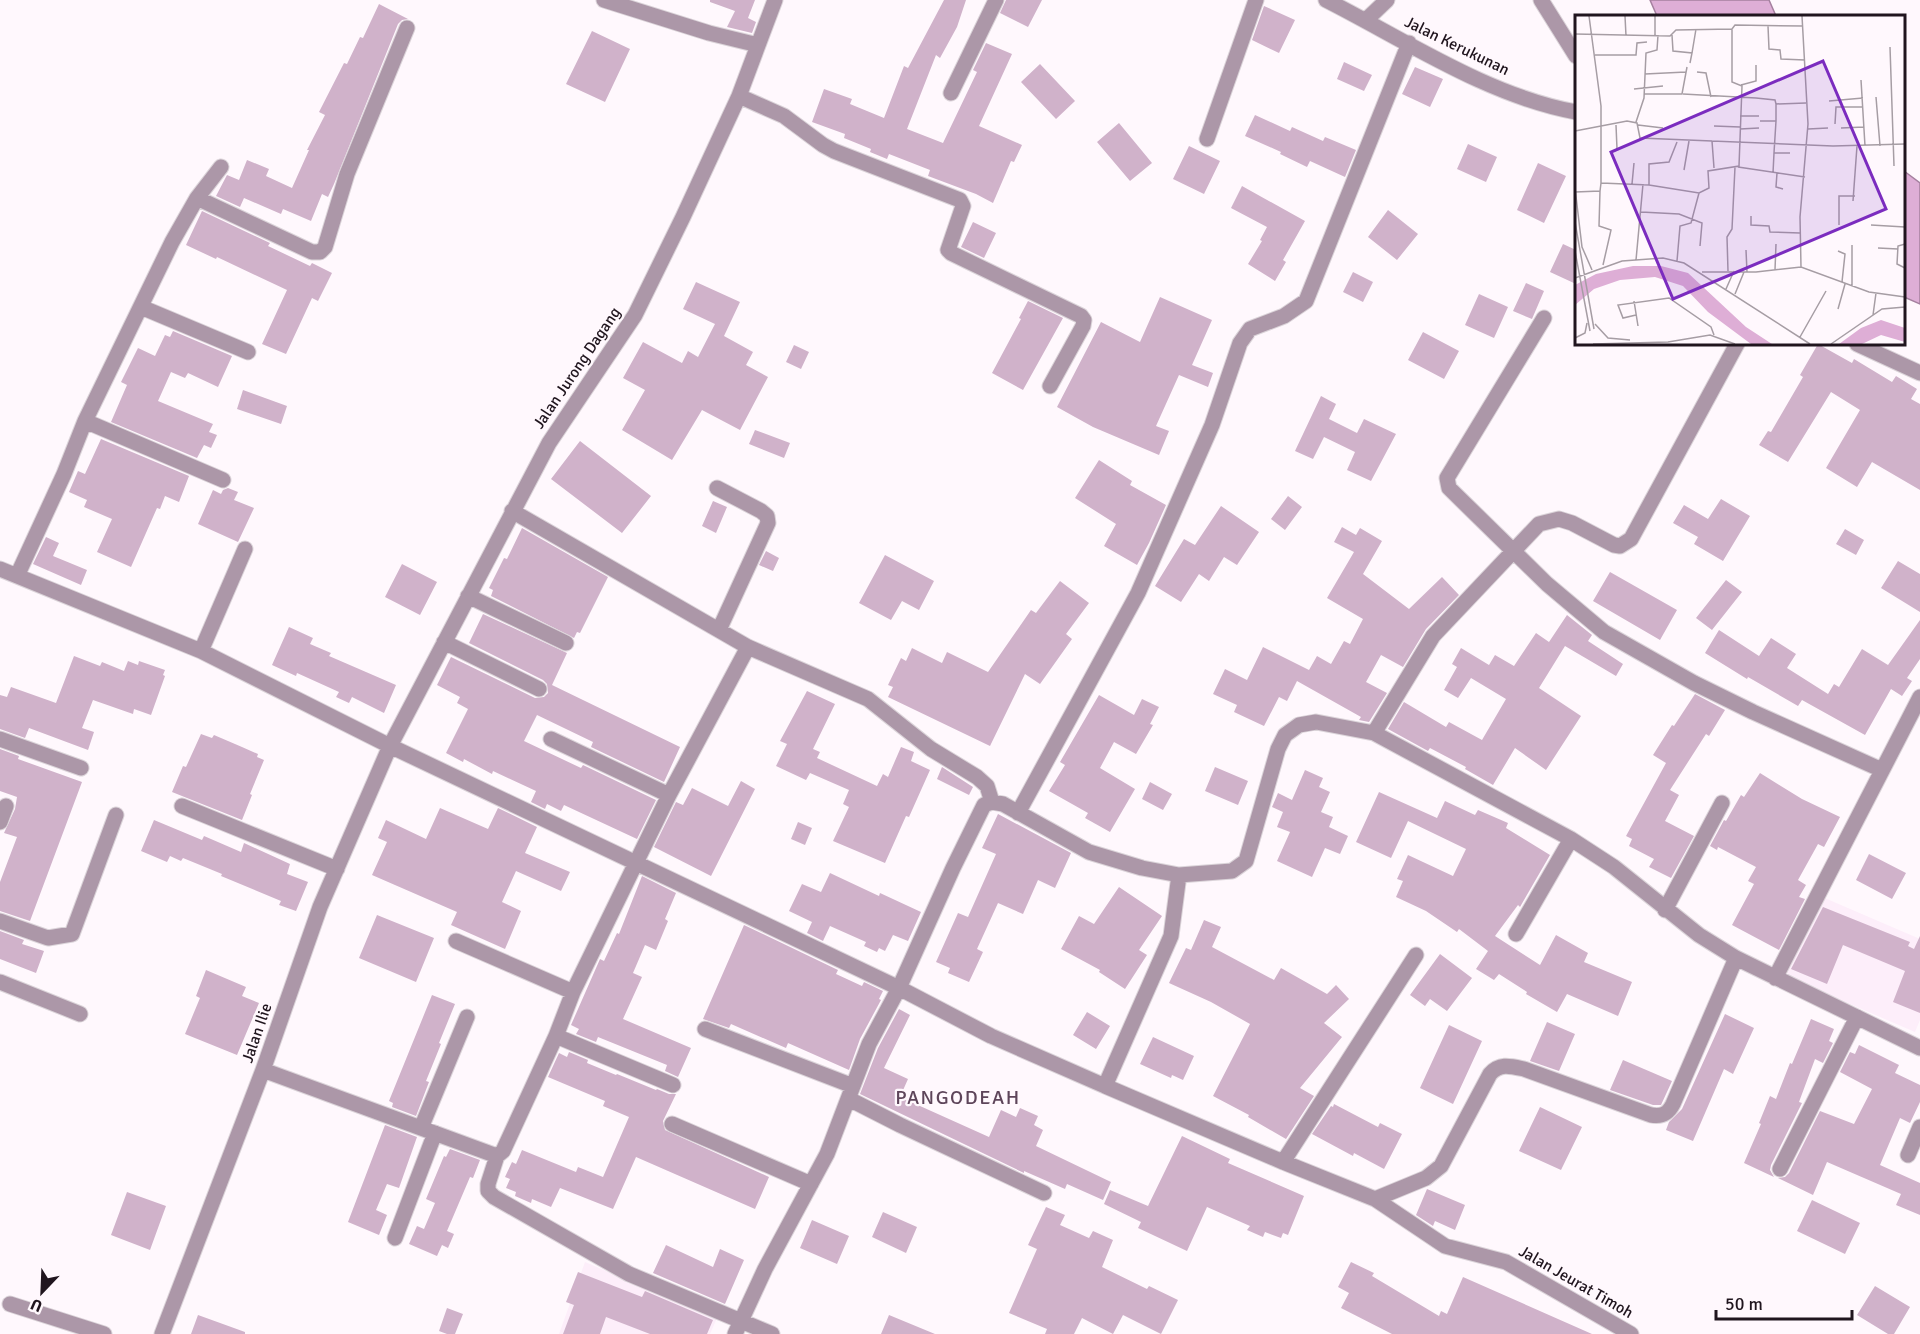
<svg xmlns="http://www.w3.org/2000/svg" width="1920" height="1334" font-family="Signika,sans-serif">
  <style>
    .built { fill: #fdeefa }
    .water { fill: #deaed6; stroke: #a5809f; stroke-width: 1.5 }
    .building { fill: #d0b2ca }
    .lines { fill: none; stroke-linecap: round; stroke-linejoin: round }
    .minor-casing { stroke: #dbd4d9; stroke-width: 17 }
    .minor { stroke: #ac97a8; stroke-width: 15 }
    .labels { text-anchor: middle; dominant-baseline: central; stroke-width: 4.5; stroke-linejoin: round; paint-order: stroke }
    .street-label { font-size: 16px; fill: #20151e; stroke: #fff8fd }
    .quarter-label { font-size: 20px; letter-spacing: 1.5px; fill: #5e455a; stroke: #fff8fd }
    .inset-road { fill: none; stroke: #a69da4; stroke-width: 1.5 }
    .view { fill: #7b2cbf; fill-opacity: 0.15; stroke: #7b2cbf; stroke-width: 3 }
    .inset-edge { fill: none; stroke: #20151e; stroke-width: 3 }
  </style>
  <rect width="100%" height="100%" fill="#fff8fd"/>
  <path class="built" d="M1813,893L1920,939V1020L1915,1032L1778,973Z
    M585,1262L717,1318L710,1334H559Z"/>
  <path class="water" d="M1650,0H1769L1776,16H1657Z
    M1904,171L1920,183V304L1904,297Z"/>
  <path class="building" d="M710,0H755L748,18L756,22L752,33L727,27L735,11L710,2Z
    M944,0H966L957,27L940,58L936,55L907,129L943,143L977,72L973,70L986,43L1012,54L979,126L1022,145L1014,162L1011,161L993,203L976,194L928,176L930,170L889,154L887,159L870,152L871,149L844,138L845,134L812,122L824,89L852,99L850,104L884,118L904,66L908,68Z
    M1006,0H1042L1028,27L1000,13Z
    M379,4L408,19L402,20L398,24L334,184L328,197L322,194L311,221L283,209L281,214L244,198L240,207L216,196L227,175L239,180L247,160L269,169L266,176L292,188L309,150H307L325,115L319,112L344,63L347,64L360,37L363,38Z
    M1264,6L1295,20L1279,53L1252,40Z
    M592,31L630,49L605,102L566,84Z
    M1344,62L1372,75L1364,91L1337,79Z
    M1040,64L1075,101L1056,119L1021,82Z
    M1415,67L1443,79L1430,107L1402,94Z
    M1255,115L1290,131L1292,127L1323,141L1325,137L1356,150L1345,177L1310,161L1307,167L1280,154L1281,152L1245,136Z
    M1119,123L1152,163L1130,181L1097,142Z
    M1468,144L1497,157L1486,182L1457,169Z
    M1189,146L1220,161L1204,194L1173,179Z
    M1538,163L1566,176L1544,223L1517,210Z
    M1242,186L1305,221L1283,260L1286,262L1275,281L1248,264L1262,241L1260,240L1267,227L1231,208Z
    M1388,210L1418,234L1397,260L1368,237Z
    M202,211L270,243L268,246L310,266L312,263L332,273L318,301L312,298L286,354L262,344L287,290L217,257L216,259L186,245Z
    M973,222L996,233L984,258L961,247Z
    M1563,244L1576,250V284L1550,272Z
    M1353,272L1373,282L1363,302L1343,292Z
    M696,282L740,302L724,336L753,352L746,365L768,377L740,430L702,410L672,460L622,430L645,390L623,378L643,342L682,363L688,351L698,357L715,324L683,309Z
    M1526,283L1544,291L1532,319L1513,311Z
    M1479,294L1508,307L1494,338L1465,325Z
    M1160,297L1212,320L1192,365L1213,373L1208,387L1179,375L1156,426L1169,431L1159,455L1093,427L1057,407L1101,322L1140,342Z
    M1028,301L1063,318L1023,390L992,373L1021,319L1019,318Z
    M173,331L232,356L218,387L188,373L185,378L171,372L158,401L213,424L209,432L217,435L211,448L204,445L197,458L111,422L127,385L121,382L138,348L155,356L165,335L170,337Z
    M1423,332L1459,351L1444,379L1408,360Z
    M1818,344L1852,363L1854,359L1892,382L1896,376L1917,389L1911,399L1920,404V490L1872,462L1857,487L1826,468L1860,410L1831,392L1788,462L1759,445L1768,431L1771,432L1803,377L1800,375Z
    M794,345L809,352L801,369L786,362Z
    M243,390L287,406L281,424L237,409Z
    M1321,396L1336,404L1329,419L1357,433L1364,419L1396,434L1371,481L1347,470L1355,452L1324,437L1313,459L1295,451Z
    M755,430L790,443L784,458L749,444Z
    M101,439L189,476L179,502L165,496L160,509L157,508L131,567L97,552L112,519L84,507L87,500L69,492L78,471L85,474Z
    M580,441L651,496L622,533L551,479Z
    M1099,460L1132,481L1130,485L1166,505L1149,543L1137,565L1104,546L1116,524L1075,498Z
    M228,488L238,492L234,500L254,508L238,542L198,524L213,490L221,494L223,490Z
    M1288,496L1302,507L1285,530L1271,519Z
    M1721,499L1750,516L1723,561L1694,544L1698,537L1673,523L1684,505L1708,519Z
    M713,501L727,507L716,533L702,526Z
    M1221,506L1259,532L1237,565L1224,557L1209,581L1199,574L1181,602L1155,586L1184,539L1195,545Z
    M1342,527L1356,535L1360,528L1382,541L1363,574L1409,609L1442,577L1459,595L1426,629L1403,667L1381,655L1366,682L1387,693L1369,722L1359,720L1361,717L1297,681L1287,701L1279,697L1264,726L1234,712L1237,705L1213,694L1225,669L1247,680L1263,647L1309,670L1317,656L1331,664L1344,641L1350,644L1363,619L1327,598L1354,552L1334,542Z
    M522,528L608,577L580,633L577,632L574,638L491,596L493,590L489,588L504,558L507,559Z
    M1845,529L1864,540L1856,555L1836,544Z
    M46,537L59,543L53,556L87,570L81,585L33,564Z
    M766,551L779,558L773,571L759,565Z
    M885,555L934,581L919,610L902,601L891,620L859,603Z
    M1898,561L1920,574V612L1881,588Z
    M402,564L437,582L420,615L385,597Z
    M1610,572L1677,610L1660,640L1593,601Z
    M1726,580L1742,592L1712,630L1696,618Z
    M1060,581L1089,603L1066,634L1072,639L1040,684L1025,674L990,746L888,697L893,687L888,685L901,658L906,661L912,648L942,663L947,652L988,672L1031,610L1036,613Z
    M483,614L567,653L552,685L680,747L664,782L591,747L593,742L537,715L524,741L581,768L583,765L656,800L637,839L564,805L561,811L547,804L545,809L531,802L536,791L493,771L492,774L464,759L463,762L446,753L468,709L457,703L460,697L437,685L451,657L535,698L544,697L548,693L547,684L543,680L469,643Z
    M1567,615L1592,635L1588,641L1623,664L1616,676L1565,646L1539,688L1581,716L1546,770L1515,748L1493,785L1465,769L1466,767L1430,748L1428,751L1388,729L1404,702L1446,727L1449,722L1482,740L1506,699L1471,678L1458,698L1444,690L1457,667L1452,664L1461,648L1489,665L1495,655L1514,666L1536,633L1549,642Z
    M1920,620V659L1907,678L1912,681L1902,696L1891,689L1865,735L1802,700L1798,706L1748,677L1747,679L1705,653L1719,630L1759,656L1771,638L1796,654L1787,668L1828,694L1834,684L1839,687L1862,649L1888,665Z
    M289,627L313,638L310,644L331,653L329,656L396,685L384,713L352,697L349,703L336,697L339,692L297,673L296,676L272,665Z
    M74,656L100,666L102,662L124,671L128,661L138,665L139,661L165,670L163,675L165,676L151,715L134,709L133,714L93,700L82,728L94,732L88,750L29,728L25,738L0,729V695L7,697L11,687L56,703Z
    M807,691L835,704L813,749L820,752L817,758L877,786L883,774L888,777L901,747L914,752L911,761L930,770L909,817L906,816L885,863L833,841L849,807L843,804L849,790L810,773L806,780L776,766L787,744L780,741Z
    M1695,694L1725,710L1709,736L1706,734L1670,790L1679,795L1665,821L1694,836L1671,878L1649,867L1654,859L1629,846L1632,839L1626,836L1666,763L1653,755L1672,725L1674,726Z
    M1099,695L1134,715L1142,699L1159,707L1150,724L1153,725L1136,754L1114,742L1100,768L1135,789L1110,832L1085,818L1088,813L1049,791L1065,765L1060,762Z
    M201,734L212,738L214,735L242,747L258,754L257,757L264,760L250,794L252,795L242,820L172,792L183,766L186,767Z
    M0,749L19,756L18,759L82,782L30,921L0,911V882L17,837L4,833L15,809L17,797L0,791Z
    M942,767L973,787L969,795L937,779Z
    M1215,767L1248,781L1238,805L1205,791Z
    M1305,770L1323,778L1319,787L1330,792L1321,812L1333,817L1329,827L1348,836L1340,854L1325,848L1312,877L1277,861L1290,832L1277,827L1283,812L1272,807L1278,793L1292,800Z
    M1760,773L1802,799L1840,817L1824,847L1818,844L1798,880L1806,885L1799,897L1805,899L1779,950L1732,925L1754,884L1748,881L1756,867L1718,847L1717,850L1710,846L1724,820L1726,821L1741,795L1744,797Z
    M741,781L755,789L711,876L654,847L676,802L683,805L692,788L728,806Z
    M1150,782L1172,794L1163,810L1142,799Z
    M1379,792L1437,818L1445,801L1475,815L1478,810L1508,823L1506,828L1550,855L1520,907L1518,905L1495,936L1540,965L1556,935L1588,953L1584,962L1632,982L1618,1016L1567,994L1557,1012L1526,994L1527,992L1499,974L1494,980L1476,969L1488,951L1459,929L1457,932L1426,911L1396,897L1403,881L1397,879L1408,855L1453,876L1466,849L1408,821L1391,858L1356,842Z
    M440,808L488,829L498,808L537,827L525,853L570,872L561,891L516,871L502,902L521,911L505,949L451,925L457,912L372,875L387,842L378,838L386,820L426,839Z
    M998,814L1071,853L1055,888L1038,880L1023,914L998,903L977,949L983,952L969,982L948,973L950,968L936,962L958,913L968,917L996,854L982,848Z
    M154,820L202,840L204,836L241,852L244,843L290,864L287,874L308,882L296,911L279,905L281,901L221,876L222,874L183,858L181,861L170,856L167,862L141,851Z
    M798,822L812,828L805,845L791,839Z
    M1869,854L1906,873L1892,899L1856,880Z
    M830,873L879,896L880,893L921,912L908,941L893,935L885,951L879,948L877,952L864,946L866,942L830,926L823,941L807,933L812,922L789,911L802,884L821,892Z
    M642,876L676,893L665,919L668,921L656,950L645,945L633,973L642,977L623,1019L691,1048L678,1077L665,1071L667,1065L598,1037L596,1042L576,1034L579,1029L571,1025L600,959L604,961L617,933L619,934Z
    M1119,887L1162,916L1139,950L1147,955L1125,989L1099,972L1100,970L1061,949L1079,916L1094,924Z
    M1823,907L1910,942L1908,946L1914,949L1920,936V1013L1893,1002L1905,971L1843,945L1827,984L1791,969Z
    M377,915L434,938L416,982L359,958Z
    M1204,920L1221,927L1212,947L1274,980L1281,968L1327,994L1336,985L1349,999L1324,1023L1342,1037L1300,1088L1314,1096L1286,1139L1248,1117L1249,1115L1213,1096L1250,1024L1211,1002L1169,983L1186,948L1191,950Z
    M744,925L838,970L836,974L862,986L864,982L883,991L879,999L881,1000L860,1039L849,1070L788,1043L786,1048L731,1024L729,1028L703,1019Z
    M0,931L24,940L22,944L44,951L36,973L0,959Z
    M1440,954L1472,978L1447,1011L1430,999L1425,1006L1410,995Z
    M206,970L246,987L242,996L259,1003L237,1055L185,1034L200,998L196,996Z
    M432,995L455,1004L439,1043L441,1044L426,1081L429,1082L416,1116L392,1107L393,1103L389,1101Z
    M899,1009L910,1015L884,1068L908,1079L900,1097L989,1137L1001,1110L1016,1117L1020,1108L1038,1116L1034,1125L1043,1130L1036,1146L1111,1182L1103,1200L1067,1184L1065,1189L1024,1171V1173L860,1094L878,1048Z
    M1087,1012L1110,1026L1096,1049L1073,1035Z
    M1725,1014L1754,1028L1733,1074L1724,1069L1693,1141L1666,1130L1669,1122L1682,1109Z
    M1811,1019L1834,1029L1829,1041L1833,1043L1823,1063L1815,1059L1799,1102L1802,1103L1771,1165L1770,1170L1774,1177L1744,1163L1761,1124L1759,1123L1770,1096L1776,1099L1790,1063L1792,1064Z
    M1547,1022L1575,1034L1559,1071L1530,1061Z
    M1449,1025L1482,1041L1453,1104L1420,1088Z
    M1153,1037L1194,1056L1183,1080L1172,1075L1171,1078L1140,1064Z
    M1859,1045L1899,1065L1895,1073L1920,1085V1102L1910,1123L1900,1118L1880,1165L1920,1183V1215L1896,1205L1901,1194L1827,1162L1813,1195L1778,1178L1785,1177L1789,1173L1820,1111L1854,1124L1872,1089L1840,1072L1850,1052L1855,1054Z
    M569,1052L588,1060L587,1063L616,1075L617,1074L656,1090L657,1089L669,1094H676L663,1121L665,1130L769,1177L755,1209L636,1157L613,1209L560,1188L551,1207L532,1199L531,1203L515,1196L516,1192L506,1188L510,1179L505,1177L512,1162L516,1164L522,1150L576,1172L578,1167L603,1177L629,1117L603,1106L605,1101L548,1077L559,1053L567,1057Z
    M1623,1060L1672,1081L1661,1105H1653L1610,1090Z
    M1334,1104L1378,1127L1380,1123L1402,1134L1384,1169L1354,1153L1353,1156L1312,1134L1331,1106L1333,1107Z
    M1540,1107L1582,1127L1561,1170L1519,1151Z
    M385,1125L417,1137L399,1188L387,1184L376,1210L387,1215L379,1235L348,1222Z
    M1182,1136L1230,1159L1228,1163L1304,1196L1288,1235L1283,1233L1281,1238L1265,1232L1263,1237L1247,1230L1250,1226L1207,1207L1187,1251L1138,1228L1141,1222L1104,1204L1110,1190L1148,1206Z
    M450,1149L480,1160L473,1178L470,1177L447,1231L454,1234L448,1248L442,1245L437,1256L409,1244L417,1226L424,1229L435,1203L426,1199L444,1156L446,1157Z
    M1427,1189L1465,1205L1455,1230L1435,1221L1433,1226L1416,1215Z
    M127,1192L166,1206L150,1250L111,1235Z
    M1812,1200L1860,1223L1845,1254L1797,1231Z
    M1046,1207L1065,1215L1060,1225L1089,1238L1093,1231L1113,1240L1102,1267L1147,1289L1149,1286L1178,1300L1161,1334L1123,1315L1113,1334L1082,1318L1074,1334H1045L1047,1329L1009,1313L1037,1249L1028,1245Z
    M883,1212L917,1227L906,1253L872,1237Z
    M812,1220L849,1236L837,1264L800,1248Z
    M666,1245L713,1267L720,1249L744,1260L725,1304L653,1273Z
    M1351,1262L1374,1273L1372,1276L1439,1316L1441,1311L1447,1314L1463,1277L1592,1334H1392L1341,1308L1349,1293L1338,1287Z
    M578,1272L642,1297L645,1291L713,1320L707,1334H650L606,1317L600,1334H563L574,1305L566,1302Z
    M1875,1286L1910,1307L1894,1334H1888L1857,1315Z
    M447,1308L463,1314L455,1334H447L439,1331Z
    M198,1315L245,1332V1334H191Z
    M889,1315L935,1334H881Z"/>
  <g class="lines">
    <g class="minor-casing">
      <path id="minor" d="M604,0L709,33L758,45
        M1326,0C1405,40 1488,96 1576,112
        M1541,0L1576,56
        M1366,20L1387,0
        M951,93L996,0
        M739,96L784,116L823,145L834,151L960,200L963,206L948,250L951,253L1081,316L1084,320L1083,326L1050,386
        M1207,139L1256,0
        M197,198L312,252H320L325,247L347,174L407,28
        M141,307L248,352
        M1544,318L1447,478L1449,488L1547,584L1604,632L1694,683L1753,712L1882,770
        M1857,344L1920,373
        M85,421L223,480
        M717,488L761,511L767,516L768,523L719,630
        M512,511L748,647L868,699L931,749L977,777L987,786L992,802
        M0,569L201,651L390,746L899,988L991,1036L1105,1086L1171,936L1179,875
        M17,576L64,474L85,421L172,242L197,198L221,167
        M468,596L566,643
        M444,642L539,689
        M201,651L245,549
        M1374,733L1433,636L1539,524L1559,519L1572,523L1614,545L1620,546L1631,539L1737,344
        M0,739L81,768
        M551,739L669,795L573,992L556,1036L673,1085
        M669,795L748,647
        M182,806L337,869
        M1018,813L1138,593L1212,425L1240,343L1250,329L1284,316L1306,301L1409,43
        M0,822L6,806
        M1665,910L1722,803
        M0,921L48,938L72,934L116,815
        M1516,934L1571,839
        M456,941L573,992
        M1775,978L1920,697
        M0,982L80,1014
        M705,1029L853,1086
        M263,1070L497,1156L503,1151L556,1036
        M1105,1086L1283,1162L1375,1199L1445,1246L1506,1262L1631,1334
        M849,1099L900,1125L1044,1193
        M672,1124L811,1184
        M421,1128L467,1017
        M1908,1155L1920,1127
        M497,1156L488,1184V1191L494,1197L629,1274L772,1334
        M1283,1162L1416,955
        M1780,1169L1857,1017
        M1375,1199L1426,1178L1441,1166L1490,1074C1500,1063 1510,1066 1524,1069L1651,1115C1662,1117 1668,1114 1673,1104L1736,958
        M395,1238L435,1133
        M10,1304L104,1334
        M162,1334L263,1070L320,907L390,746L549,443L635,315L683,217L739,96L775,0
        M735,1334L765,1269L827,1154L869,1044L899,988L953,868L984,805L992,802L1003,804L1089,852L1142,868L1179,875L1232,871L1246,861L1278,749L1285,735L1299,725L1316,722L1374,733L1571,839L1614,867L1699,935L1736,958L1920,1048"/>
    </g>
    <use href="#minor" class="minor"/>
  </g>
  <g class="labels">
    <g class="street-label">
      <text transform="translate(1457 46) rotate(26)">Jalan Kerukunan</text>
      <text transform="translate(577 368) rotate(-56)">Jalan Jurong Dagang</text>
      <text transform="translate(257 1033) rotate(-71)">Jalan Ilie</text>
      <text transform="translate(1576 1282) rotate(30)">Jalan Jeurat Timoh</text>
    </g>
    <g class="quarter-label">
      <text x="958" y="1097">PANGODEAH</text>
    </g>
  </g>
  <g transform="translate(1575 15)">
    <rect width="330" height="330" fill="#fff8fd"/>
    <path d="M58,251H86L113,258L171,312L197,329H176L133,297L108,271L80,262L45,265L19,274L0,290V270L21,259ZM306,305L330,313V327L306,320L287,329H264L286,313Z" fill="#deaed6"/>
    <path class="inset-road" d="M50,1L51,21M80,1V20M193,11L194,34L205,35L206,44L230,45M0,19L95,21L101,15L157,14L160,10L228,11M97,20L98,36L117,38L115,48M315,32L319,151M117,38L121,14M20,40H61L62,28L72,27M122,57L131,58L136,82M70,59L111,57M286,65L290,131M166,70L181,66V50M59,74L88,71M69,79H107L112,52M108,79L181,83L200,85L201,89M301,82L305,131M254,86L288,83M165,101H184M185,106H201L199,138H215M201,106V89L231,88M61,107L69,83L71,38L82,35L83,20M260,109L261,92H288M41,110L42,134M63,110L88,113M139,111L165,112M266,113L289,112M165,114L184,113M233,114L253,113M0,116L52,106L62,108L65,123L137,126M163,152L230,162M139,153L137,126L258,131L330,129M109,155L114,126M198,158L199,138M202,158L201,172L208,174M26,168L74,170L124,178L134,173L133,156L164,151L167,71L157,67V14M57,169L59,148M74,170V149L94,147L102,127M0,173L7,232L17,255M25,176L24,211L36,215L28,250M0,177L25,176L26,168V91L14,1M278,186L282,131M66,197L104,199L127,208L125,231M176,201V210L194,211L195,217L225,218M0,207L19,314M264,210V181H280M296,210L330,212M330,229L323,231L322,249L330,253M303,233L323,234M171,235L172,257M0,236L15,316M263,236L270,239L267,267M61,245L68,169M102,246L105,211L116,208L124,178M226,252L225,202L233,109L227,1M200,255L201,229M153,256L152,222L157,214L160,152M127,257H181L226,252L294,277L330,282M0,263L47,246L88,243L109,248L235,329M277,271V230M151,274L159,256M160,279L169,257M59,286L63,311M263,294L270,269M61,300L48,303L43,290L94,283L136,312L139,320M298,300L301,278M20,309L33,323L55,325M225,322L251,276M0,323L10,318L12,308M18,329L93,327L135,320L160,329M256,329L307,294L330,292"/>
    <path class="view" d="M248,46L311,194L98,284L36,137Z"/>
    <rect width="330" height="330" class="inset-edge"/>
  </g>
  <g transform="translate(42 1292) rotate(203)" stroke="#fff8fd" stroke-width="4.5" paint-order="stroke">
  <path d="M0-4.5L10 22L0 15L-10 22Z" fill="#20151e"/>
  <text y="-9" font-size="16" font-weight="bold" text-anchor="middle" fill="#20151e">U</text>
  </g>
  <path d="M1716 1310v9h136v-9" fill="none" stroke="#20151e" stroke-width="3"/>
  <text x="1725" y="1310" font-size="18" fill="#20151e" stroke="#fff8fd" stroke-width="4.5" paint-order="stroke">50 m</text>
</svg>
